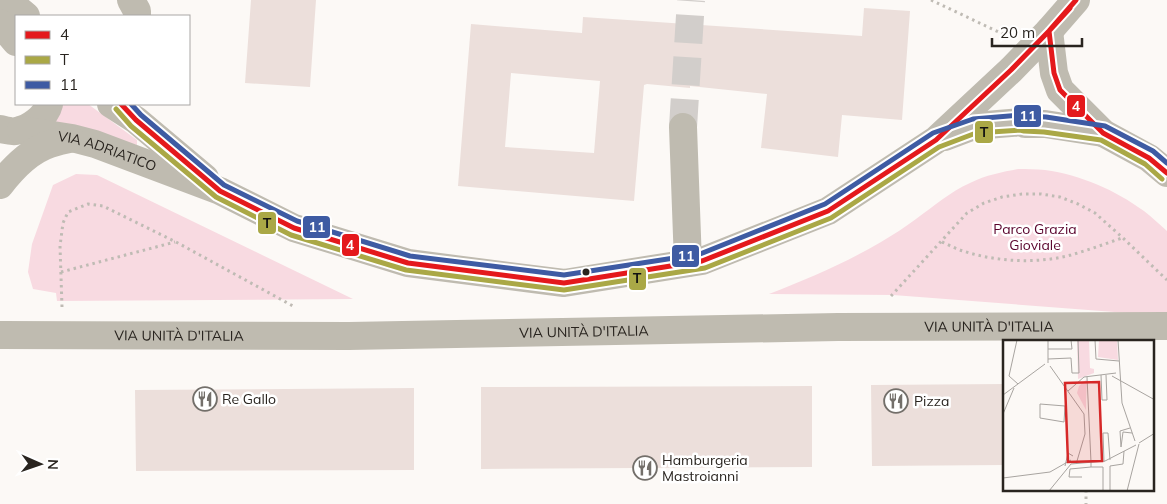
<svg xmlns="http://www.w3.org/2000/svg" width="1167" height="504" font-family="Mulish,sans-serif">
  <style>
    .green { fill: #f8dae1 }
    .building { fill: #ecdfdb; fill-rule: evenodd }
    .lines { fill: none; stroke-linecap: round; stroke-linejoin: round }
    .minor-tunnel { stroke: #d2cecb; stroke-width: 28; stroke-dasharray: 28 14; stroke-linecap: butt }
    .path { stroke: #bfbbb4; stroke-width: 3; stroke-dasharray: 2.5 4; stroke-linecap: butt }
    .minor { stroke: #bfbbb0; stroke-width: 28 }
    .bus-1-casing { stroke: #fff; stroke-width: 9 }
    .bus-2-casing { stroke: #fff; stroke-width: 9 }
    .bus-3-casing { stroke: #fff; stroke-width: 9 }
    .bus-1 { stroke: #e4191c; stroke-width: 5 }
    .bus-2 { stroke: #aaa846; stroke-width: 5 }
    .bus-3 { stroke: #3e5ba3; stroke-width: 5 }
    .bus-dot { fill: #29241f; stroke: #fff; stroke-width: 2 }
    .labels { text-anchor: middle; dominant-baseline: central; stroke-width: 5; stroke-linejoin: round; paint-order: stroke }
    .street-label { font-size: 14px; fill: #29241f; stroke: #fff }
    .park-label { font-size: 14px; fill: #59032c; stroke: #fff }
    .poi-label { font-size: 14px; fill: #29241f; stroke: #fff; text-anchor: start }
    .inset-road { fill: none; stroke: #a8a4a0; stroke-width: 1 }
    .view { fill: #d62828; fill-opacity: 0.15; stroke: #d62828; stroke-width: 2.5 }
    .inset-edge { fill: none; stroke: #29241f; stroke-width: 2.5 }
    .line-badge { stroke: #fff; stroke-width: 2 }
    .badge-label { font-size: 14px; text-anchor: middle; font-weight: bold; fill: #fff }
    .pale-badge-label { font-size: 14px; text-anchor: middle; font-weight: bold; fill: #111 }
  </style>
  <rect width="100%" height="100%" fill="#fcf9f6"/>
  <path class="green" d="M59,104H88L137,140V145L50,127Z
    M1018,169C1027,169 1036,169 1045,170C1081,175 1115,190 1144,211C1152,217 1159,224 1167,231V316L893,295L769,294C808,279 845,263 881,242C893,235 905,227 916,219C934,206 950,192 970,183C986,175 1002,172 1018,169Z
    M76,174L97,175L353,299L57,301L56,293L33,289L28,272L32,244L53,185Z"/>
  <path class="building" d="M251,0H316L310,87L245,83Z
    M864,8L910,11L902,120L842,115L838,157L761,148L767,94L690,86V88L647,84L644,85L634,201L458,186L471,24L582,33L583,17L862,36ZM511,73L600,81L594,153L505,147Z
    M1004,384V465L872,466L871,385Z
    M812,386V467L481,469V387Z
    M414,388V470L136,471L135,390Z"/>
  <g class="lines">
    <path class="minor-tunnel" d="M683,127L691,0"/>
    <path class="path" d="M931,0L1005,35
      M942,242C949,245 956,249 963,251C997,262 1037,264 1071,255C1088,250 1105,244 1122,238
      M61,272L175,242
      M891,296L967,213L984,203L1002,197L1022,194H1041L1060,197L1078,204L1095,213L1123,238L1167,280
      M62,307L60,246L63,223L68,212L88,204L103,206L176,242L293,306
      M1086,490V504"/>
    <g class="minor">
      <path d="M7,0L26,16"/>
      <path d="M131,0L137,11V16"/>
      <path d="M0,23L16,42"/>
      <path d="M1049,31L1054,73L1060,90L1103,133L1149,158L1167,173"/>
      <path d="M111,104L136,120L205,178"/>
      <path d="M683,127L688,263"/>
      <path d="M0,129C5,130 12,132 16,131C29,129 46,117 49,104"/>
      <path id="s1" d="M21,130L72,138L95,144L220,191L294,228L408,263L564,283L702,261L828,211L936,140L1011,70L1049,31L1076,0"/>
      <path d="M945,137L974,126L1022,122L1025,124H1045L1103,133"/>
      <path d="M0,185C13,168 29,151 50,144C56,142 63,140 70,139"/>
      <path id="s2" d="M0,335L349,336L838,327L1167,326"/>
    </g>
    <g class="bus-1-casing">
      <path id="bus-1" d="M1070,8L1049,31L1054,73L1060,90L1103,133L1149,158L1167,173
        M121,104L136,120L220,191L294,228L408,263L564,283L702,261L828,211L936,140L1011,70L1049,31L1076,0"/>
    </g>
    <g class="bus-2-casing">
      <path id="bus-2" d="M116,109L131,126L216,197L291,235L406,270L564,290L705,268L831,218L939,147L976,133L1020,130L1024,131L1044,132L1101,140L1145,164L1162,179"/>
    </g>
    <g class="bus-3-casing">
      <path id="bus-3" d="M131,104L141,115L224,185L297,221L410,256L564,275L700,254L825,204L933,133L973,119L1022,115L1027,116L1046,117L1105,126L1153,151L1167,163"/>
    </g>
    <use href="#bus-1" class="bus-1"/>
    <use href="#bus-2" class="bus-2"/>
    <use href="#bus-3" class="bus-3"/>
  </g>
  <defs>
    <g id="restaurant-ring" transform="scale(1.25)"><circle r="9.5" fill="#fff" stroke="#736f6a" stroke-width="1.5"/><path d="M-5-6h1v4h1v-4h1v4h1v-4h1v5L-1.5 .5V6h-2V.5L-5-1ZM5-6V6H3V1.5H1.5Q1.5-4 5-6Z" fill="#736f6a"/></g>
  </defs>
  <g fill-rule="evenodd">
    <use href="#restaurant-ring" x="205" y="399"/>
    <use href="#restaurant-ring" x="896" y="401"/>
    <use href="#restaurant-ring" x="645" y="468"/>
  </g>
  <circle class="bus-dot" cx="586" cy="272" r="4.5"/>
  <g class="labels">
    <g class="street-label">
      <text stroke="none"><textPath href="#s1" startOffset="89">VIA ADRIATICO</textPath></text>
      <text stroke="none"><textPath href="#s2" startOffset="989">VIA UNITÀ D'ITALIA</textPath></text>
      <text stroke="none"><textPath href="#s2" startOffset="584">VIA UNITÀ D'ITALIA</textPath></text>
      <text stroke="none"><textPath href="#s2" startOffset="179">VIA UNITÀ D'ITALIA</textPath></text>
    </g>
    <g class="park-label">
      <text x="1035" y="229">Parco Grazia<tspan x="1035" dy="16">Gioviale</tspan></text>
    </g>
    <g class="poi-label">
      <text x="222" y="399">Re Gallo</text>
      <text x="914" y="401">Pizza</text>
      <text x="662" y="460">Hamburgeria<tspan x="662" dy="16">Mastroianni</tspan></text>
    </g>
  </g>
  <g transform="translate(1003 340)">
    <rect width="151" height="151" fill="#fcf9f6"/>
    <path d="M74,0H86L87,28L91,29V33L75,39ZM96,0H114L115,20L95,17ZM84,39L83,61V70L74,53L76,46Z" fill="#f8dae1"/>
    <path class="inset-road" d="M14,0L6,36L15,44M92,0L93,19L116,21M115,0L119,63L132,101M45,9H69L68,0M45,19L68,18L69,33H76L75,0M45,23V0M47,26L81,74L82,94L74,121M98,35L99,60H104L103,35M109,36L152,60M84,37L88,122M65,51L81,37L113,33M0,55L42,24M37,64L62,66L61,82L37,78ZM0,74L11,48M127,88L117,91L118,107L120,92L129,93M136,103L152,93M101,122L100,93H105L107,120M62,126L65,113L70,116M88,127H100V151M79,137H66L67,129L88,127V122M0,138L47,132L68,120M46,151L68,124L102,121L133,105M107,151V126L120,124L121,111M124,151L136,104"/>
    <path class="view" d="M96,42L99,121L65,122L62,43Z"/>
    <rect width="151" height="151" class="inset-edge"/>
  </g>
  <g class="line-badge">
    <rect x="1066" y="94" width="20" height="24" rx="5" fill="#e4191c"/>
    <rect x="1013" y="104" width="29" height="24" rx="5" fill="#3e5ba3"/>
    <rect x="974" y="120" width="20" height="24" rx="5" fill="#aaa846"/>
    <rect x="257" y="211" width="20" height="24" rx="5" fill="#aaa846"/>
    <rect x="302" y="215" width="29" height="24" rx="5" fill="#3e5ba3"/>
    <rect x="341" y="233" width="19" height="24" rx="5" fill="#e4191c"/>
    <rect x="671" y="244" width="29" height="24" rx="5" fill="#3e5ba3"/>
    <rect x="628" y="267" width="19" height="24" rx="5" fill="#aaa846"/>
  </g>
  <g class="badge-label">
    <text x="1076" y="111">4</text>
    <text x="1028" y="121">11</text>
    <text x="317" y="232">11</text>
    <text x="350" y="250">4</text>
    <text x="686" y="261">11</text>
  </g>
  <g class="pale-badge-label">
    <text x="984" y="137">T</text>
    <text x="267" y="228">T</text>
    <text x="637" y="283">T</text>
  </g>
  <rect x="15" y="15" width="175" height="90" fill="#ffffff" stroke="#a9a7a5"/>
  <rect x="25" y="31" width="25" height="8" fill="#e4191c" stroke="#a9a7a5"/>
  <text x="60" y="40" font-size="15" fill="#29241f">4</text>
  <rect x="25" y="56" width="25" height="8" fill="#aaa846" stroke="#a9a7a5"/>
  <text x="60" y="65" font-size="15" fill="#29241f">T</text>
  <rect x="25" y="81" width="25" height="8" fill="#3e5ba3" stroke="#a9a7a5"/>
  <text x="60" y="90" font-size="15" fill="#29241f">11</text>
  <g transform="translate(40 464) rotate(92)" stroke="#ffffff" stroke-width="4" paint-order="stroke">
  <path d="M0-4L9 19L0 12L-9 19Z" fill="#29241f"/>
  <text y="-8" font-size="14" font-weight="bold" text-anchor="middle" fill="#29241f">N</text>
  </g>
  <path d="M992 38v8h90v-8" fill="none" stroke="#29241f" stroke-width="2.5"/>
  <text x="1000" y="38" font-size="15" fill="#29241f" stroke="#ffffff" stroke-width="4" paint-order="stroke">20 m</text>
</svg>
